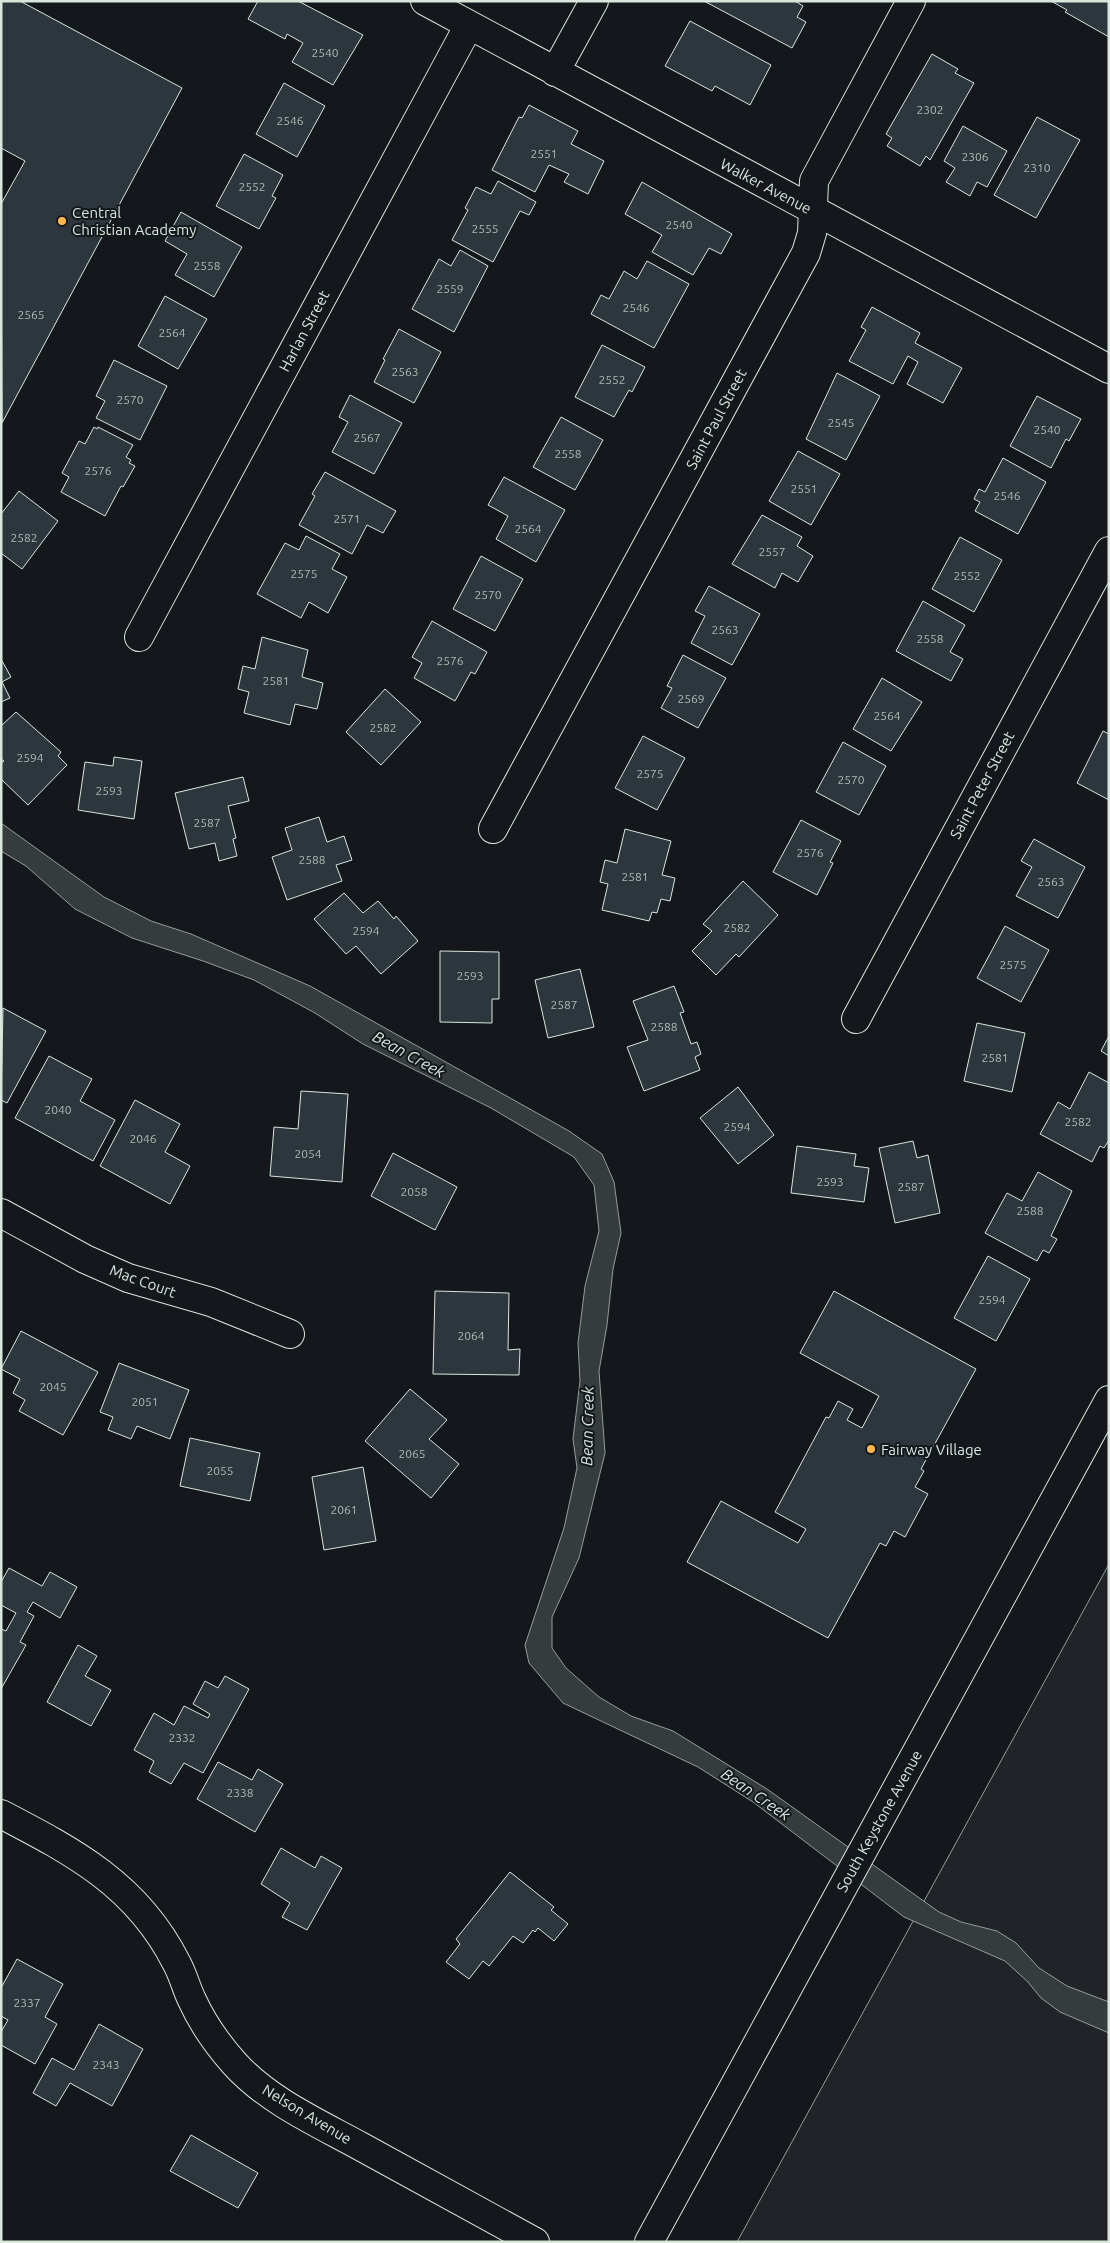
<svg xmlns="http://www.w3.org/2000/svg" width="1110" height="2243" font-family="Ubuntu,sans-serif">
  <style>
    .green { fill: #202428; stroke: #939e99 }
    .water { fill: #363b3e; stroke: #939e99 }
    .building { fill: #2c363c; stroke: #d8e6dc }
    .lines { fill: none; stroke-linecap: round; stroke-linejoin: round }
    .minor-casing { stroke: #d8e6dc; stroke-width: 30 }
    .major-casing { stroke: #d8e6dc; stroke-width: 30 }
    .minor { stroke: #14181c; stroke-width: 28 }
    .major { stroke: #14181c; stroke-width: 28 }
    .poi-dot { fill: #ffb74d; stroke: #14181c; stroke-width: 2 }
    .labels { text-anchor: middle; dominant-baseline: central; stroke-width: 4; stroke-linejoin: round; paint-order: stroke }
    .number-label { font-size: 12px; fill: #adbab4 }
    .street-label { font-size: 15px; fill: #d8e6dc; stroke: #14181c }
    .poi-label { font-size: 15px; fill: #d8e6dc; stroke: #14181c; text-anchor: start }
    .water-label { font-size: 16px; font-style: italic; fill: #d8e6dc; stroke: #14181c }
  </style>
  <rect width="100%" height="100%" fill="#14181c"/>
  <path class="green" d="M1109,1564V2242H737Z"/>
  <path class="water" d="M1,823L104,897L151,921L191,934L310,986L569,1131L602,1154L614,1182L621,1233L613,1269L607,1325L599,1371L605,1453L579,1558L552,1617V1648L566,1668L599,1697L631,1716L673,1731L767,1789L939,1912L961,1922L997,1931L1016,1943L1039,1968L1067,1986L1109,2002V2033L1060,2012L1041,1998L1028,1982L1005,1961L904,1917L753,1802L698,1767L563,1703L529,1663L525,1645L564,1528L577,1468L573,1439L580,1381L578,1343L585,1286L599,1231L594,1185L574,1157L491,1108L363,1044L315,1013L254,980L203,961L132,938L75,909L26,866L1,851Z"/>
  <path class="building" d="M1,1H20L182,88L2,423L1,204L25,161L1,148Z
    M258,1H298L363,35L333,85L292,62L303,43L287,34L285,39L248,19Z
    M704,1H795L803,6L797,17L806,22L792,48Z
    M1051,1H1109V37L1065,12L1067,10Z
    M690,21L771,65L750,105L715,86L712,91L665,66Z
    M932,54L958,69L955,73L974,83L930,160L926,156L920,166L887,146L892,138L886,134Z
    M284,83L325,106L297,157L256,134Z
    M529,105L578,131L571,144L604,161L588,194L564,182L569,174L549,165L535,192L492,170L519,117L522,118Z
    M1037,117L1080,140L1036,218L994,195Z
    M963,126L1007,151L987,187L977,182L970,196L946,182L955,168L944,161Z
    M244,154L283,175L272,196L276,198L259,229L216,206Z
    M498,181L536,202L529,215L520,211L493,262L452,240L468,210L465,208L476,187L491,194Z
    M642,182L732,234L721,254L709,248L693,275L652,252L662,235L625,214Z
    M181,212L242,247L214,297L175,275L187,254L165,241Z
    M460,250L488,266L454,332L412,309L439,259L451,266Z
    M647,261L689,284L654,348L591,314L601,295L609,299L624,271L637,279Z
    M165,296L207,319L178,369L138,346Z
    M872,307L920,333L915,343L962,368L943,403L907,384L918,362L908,356L893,384L849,361L866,330L861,327Z
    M399,329L441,352L414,403L374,382L385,360L383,359Z
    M602,345L645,367L632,392L629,390L614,417L575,397Z
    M114,360L167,386L140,440L96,418L105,401L96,396Z
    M837,373L880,396L846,460L806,439Z
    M350,395L402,423L374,474L332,452L348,422L339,417Z
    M1037,396L1081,419L1069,441L1066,439L1051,468L1010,446Z
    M561,417L603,440L575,490L533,467Z
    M94,427L97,429L98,427L133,445L126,457L131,460L129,463L135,466L123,487L121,486L105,516L61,492L69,477L62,473L79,441L85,444Z
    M798,451L840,474L811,525L769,501Z
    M1003,458L1046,482L1018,534L975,511L980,502L974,499L979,489L985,492Z
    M325,472L396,511L383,533L367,525L352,554L299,525L315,496L312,494Z
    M504,477L565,510L536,562L496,539L508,516L488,505Z
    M19,491L58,521L22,569L1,553V514Z
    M762,515L802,537L797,546L813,556L798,582L782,573L775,588L732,564Z
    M306,536L340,554L332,569L347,577L328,613L309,602L301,618L257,594L285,543L299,550Z
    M960,537L1002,560L974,612L932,589Z
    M481,556L523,579L495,631L453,609Z
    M709,586L760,614L732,665L691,643L705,616L695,611Z
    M923,601L965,625L950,652L963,659L951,681L896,651Z
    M432,621L487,652L475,674L471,672L455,701L414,678L422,663L412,657Z
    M262,637L308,650L302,677L323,683L317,709L295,704L290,725L244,713L249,692L238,689L243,666L255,669Z
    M683,655L726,678L698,728L661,708L672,688L667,686Z
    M1,659L11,677L2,682L10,698L1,702Z
    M882,678L922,702L891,751L853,729Z
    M385,689L421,722L381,765L346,732Z
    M16,712L61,752L58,756L67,765L28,805L1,779V763L4,761L1,759V726Z
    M1103,731L1109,734V800L1077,783Z
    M643,736L685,758L657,810L615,788Z
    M843,742L886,766L859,815L816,792Z
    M114,757L142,761L134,819L78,810L85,762L113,766Z
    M243,777L249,801L228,806L236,838L233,839L237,856L219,861L215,843L189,849L175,793Z
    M319,817L327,842L344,836L352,860L336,865L342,881L287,900L272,857L292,850L285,828Z
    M801,820L841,841L830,862L833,863L817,895L773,872Z
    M625,829L671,841L662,875L675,878L670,901L661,899L657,913L652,912L649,921L602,910L608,884L600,882L605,860L617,863Z
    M1034,839L1085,867L1058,918L1016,896L1032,867L1021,861Z
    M743,881L778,915L739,957L736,954L716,975L692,951L712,931L703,924Z
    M344,893L363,913L378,901L394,919L396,916L418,941L381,974L356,946L346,954L314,919Z
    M1005,926L1049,950L1021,1002L977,978Z
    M440,951L499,952V999H492V1023L440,1022Z
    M580,969L594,1027L548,1038L535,980Z
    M674,986L684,1012L680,1013L691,1044L697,1042L701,1054L695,1057L700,1070L644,1091L627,1047L648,1040L633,1001Z
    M3,1008L46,1031L7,1103L1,1100Z
    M977,1023L1025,1033L1012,1092L964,1081Z
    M1109,1036V1056L1101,1051Z
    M49,1056L92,1079L80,1101L115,1120L93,1161L15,1118Z
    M1089,1072L1109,1083V1140L1104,1148L1100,1146L1092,1162L1040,1134L1058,1102L1070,1109Z
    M738,1087L774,1135L738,1164L700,1118Z
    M301,1091L348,1094L342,1182L270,1176L274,1127L298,1129Z
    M135,1100L180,1124L165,1152L190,1166L170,1204L100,1166Z
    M913,1141L917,1158L928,1155L940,1213L895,1223L879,1148Z
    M797,1146L856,1154L854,1166L869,1168L864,1202L791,1193Z
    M393,1153L457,1187L435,1230L371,1196Z
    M1038,1172L1072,1191L1051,1236L1057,1239L1049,1253L1043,1250L1037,1261L985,1233L1007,1193L1022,1201Z
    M988,1256L1030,1279L996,1341L954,1318Z
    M435,1291L509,1293L508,1350L520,1349L519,1375L433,1374Z
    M834,1291L976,1369L921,1469L924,1471L915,1487L928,1494L905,1537L894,1531L886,1546L880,1543L828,1638L687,1562L721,1501L798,1543L806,1529L775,1512L826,1417L829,1418L838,1401L853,1409L847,1420L862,1428L879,1396L800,1353Z
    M21,1331L98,1372L63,1435L19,1411L25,1400L13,1393L20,1379L1,1369Z
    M119,1363L189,1390L170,1439L137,1426L131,1439L108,1430L113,1417L100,1412Z
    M410,1389L447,1420L429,1439L459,1464L431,1498L365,1441Z
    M190,1438L260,1453L250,1501L180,1486Z
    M363,1467L376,1541L324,1550L312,1477Z
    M9,1568L42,1586L50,1572L77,1587L60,1618L33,1602L27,1612L34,1616L20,1642L26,1645L1,1689V1629L6,1631L16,1613L1,1605V1582Z
    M78,1645L97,1656L85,1676L111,1690L91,1726L47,1702Z
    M225,1676L249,1689L203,1773L184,1763L171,1784L149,1772L154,1761L134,1750L154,1713L174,1725L184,1706L208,1718L210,1714L193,1704L205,1681L218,1688Z
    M218,1762L252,1780L258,1769L283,1784L255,1832L197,1799Z
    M281,1848L315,1868L321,1856L342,1868L307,1930L282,1917L290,1903L261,1884Z
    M510,1872L554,1907L551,1910L568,1924L554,1941L538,1928L535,1932L533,1930L523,1943L513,1936L489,1966L483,1961L469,1979L446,1962L460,1944L456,1939Z
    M17,1959L63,1984L45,2017L57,2024L35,2064L1,2045V2032L8,2020L1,2016V1988Z
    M99,2024L143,2049L112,2106L70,2083L56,2106L33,2093L52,2058L74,2070Z
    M191,2135L258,2173L238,2208L170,2171Z"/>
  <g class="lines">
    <g class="minor-casing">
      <path id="minor" d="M425,1L1109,369
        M555,72L594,1
        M139,637L469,25
        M493,829L806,253L812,233L814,181L911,1
        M856,1019L1109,551
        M1,1213L85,1259L128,1278L211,1302L290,1334
        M1,1814C74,1852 137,1885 176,1962C183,1974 186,1988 192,2000C202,2022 218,2045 234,2063C267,2100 316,2122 360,2146C418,2178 476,2210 535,2242"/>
    </g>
    <g class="major-casing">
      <path id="major" d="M649,2242L1109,1400"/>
    </g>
    <use href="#minor" class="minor"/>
    <use href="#major" class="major"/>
  </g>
  <g class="poi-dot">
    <circle cx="62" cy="221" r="5"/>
    <circle cx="871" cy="1449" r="5"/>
  </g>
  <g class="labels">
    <g class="number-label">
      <text x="325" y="52">2540</text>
      <text x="930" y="109">2302</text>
      <text x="290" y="120">2546</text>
      <text x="544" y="153">2551</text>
      <text x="975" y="156">2306</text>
      <text x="1037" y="167">2310</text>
      <text x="252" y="186">2552</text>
      <text x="679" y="224">2540</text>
      <text x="485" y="228">2555</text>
      <text x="207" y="265">2558</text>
      <text x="450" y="288">2559</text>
      <text x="636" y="307">2546</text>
      <text x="31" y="314">2565</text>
      <text x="172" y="332">2564</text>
      <text x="405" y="371">2563</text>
      <text x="612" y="379">2552</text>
      <text x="130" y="399">2570</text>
      <text x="841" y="422">2545</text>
      <text x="1047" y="429">2540</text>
      <text x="367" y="437">2567</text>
      <text x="568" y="453">2558</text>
      <text x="98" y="470">2576</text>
      <text x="804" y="488">2551</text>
      <text x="1007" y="495">2546</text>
      <text x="347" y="518">2571</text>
      <text x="528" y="528">2564</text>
      <text x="24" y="537">2582</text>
      <text x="772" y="551">2557</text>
      <text x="304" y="573">2575</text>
      <text x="967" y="575">2552</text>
      <text x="488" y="594">2570</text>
      <text x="725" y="629">2563</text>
      <text x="930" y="638">2558</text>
      <text x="450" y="660">2576</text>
      <text x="276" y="680">2581</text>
      <text x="691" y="698">2569</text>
      <text x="887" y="715">2564</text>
      <text x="383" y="727">2582</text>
      <text x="30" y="757">2594</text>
      <text x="650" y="773">2575</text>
      <text x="851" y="779">2570</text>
      <text x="109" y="790">2593</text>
      <text x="207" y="822">2587</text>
      <text x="810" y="852">2576</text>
      <text x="312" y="859">2588</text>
      <text x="635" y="876">2581</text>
      <text x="1051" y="881">2563</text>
      <text x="737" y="927">2582</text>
      <text x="366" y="930">2594</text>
      <text x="1013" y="964">2575</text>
      <text x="470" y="975">2593</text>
      <text x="564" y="1004">2587</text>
      <text x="664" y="1026">2588</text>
      <text x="995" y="1057">2581</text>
      <text x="58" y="1109">2040</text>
      <text x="1078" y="1121">2582</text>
      <text x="737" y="1126">2594</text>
      <text x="143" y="1138">2046</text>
      <text x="308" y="1153">2054</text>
      <text x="830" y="1181">2593</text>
      <text x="911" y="1186">2587</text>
      <text x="414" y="1191">2058</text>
      <text x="1030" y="1210">2588</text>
      <text x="992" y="1299">2594</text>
      <text x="471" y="1335">2064</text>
      <text x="53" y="1386">2045</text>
      <text x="145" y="1401">2051</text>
      <text x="412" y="1453">2065</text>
      <text x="220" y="1470">2055</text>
      <text x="344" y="1509">2061</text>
      <text x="182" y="1737">2332</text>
      <text x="240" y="1792">2338</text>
      <text x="27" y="2002">2337</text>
      <text x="106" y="2064">2343</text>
    </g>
    <g class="street-label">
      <text transform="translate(766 186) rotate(28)">Walker Avenue</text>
      <text transform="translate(304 331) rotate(-62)">Harlan Street</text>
      <text transform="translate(716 419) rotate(-62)">Saint Paul Street</text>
      <text transform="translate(982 785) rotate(-62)">Saint Peter Street</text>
      <text transform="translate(143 1281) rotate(20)">Mac Court</text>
      <text transform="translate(879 1821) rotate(-61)">South Keystone Avenue</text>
      <text transform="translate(307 2114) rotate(31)">Nelson Avenue</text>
    </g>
    <g class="poi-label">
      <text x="72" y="212">Central<tspan x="72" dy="17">Christian Academy</tspan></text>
      <text x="881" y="1449">Fairway Village</text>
    </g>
    <g class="water-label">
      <text transform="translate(409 1054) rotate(29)">Bean Creek</text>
      <text transform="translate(587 1426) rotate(-89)">Bean Creek</text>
      <text transform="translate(756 1794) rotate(34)">Bean Creek</text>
    </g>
  </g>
  <rect width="1110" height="2243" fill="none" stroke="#d8e6dc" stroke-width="5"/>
</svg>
